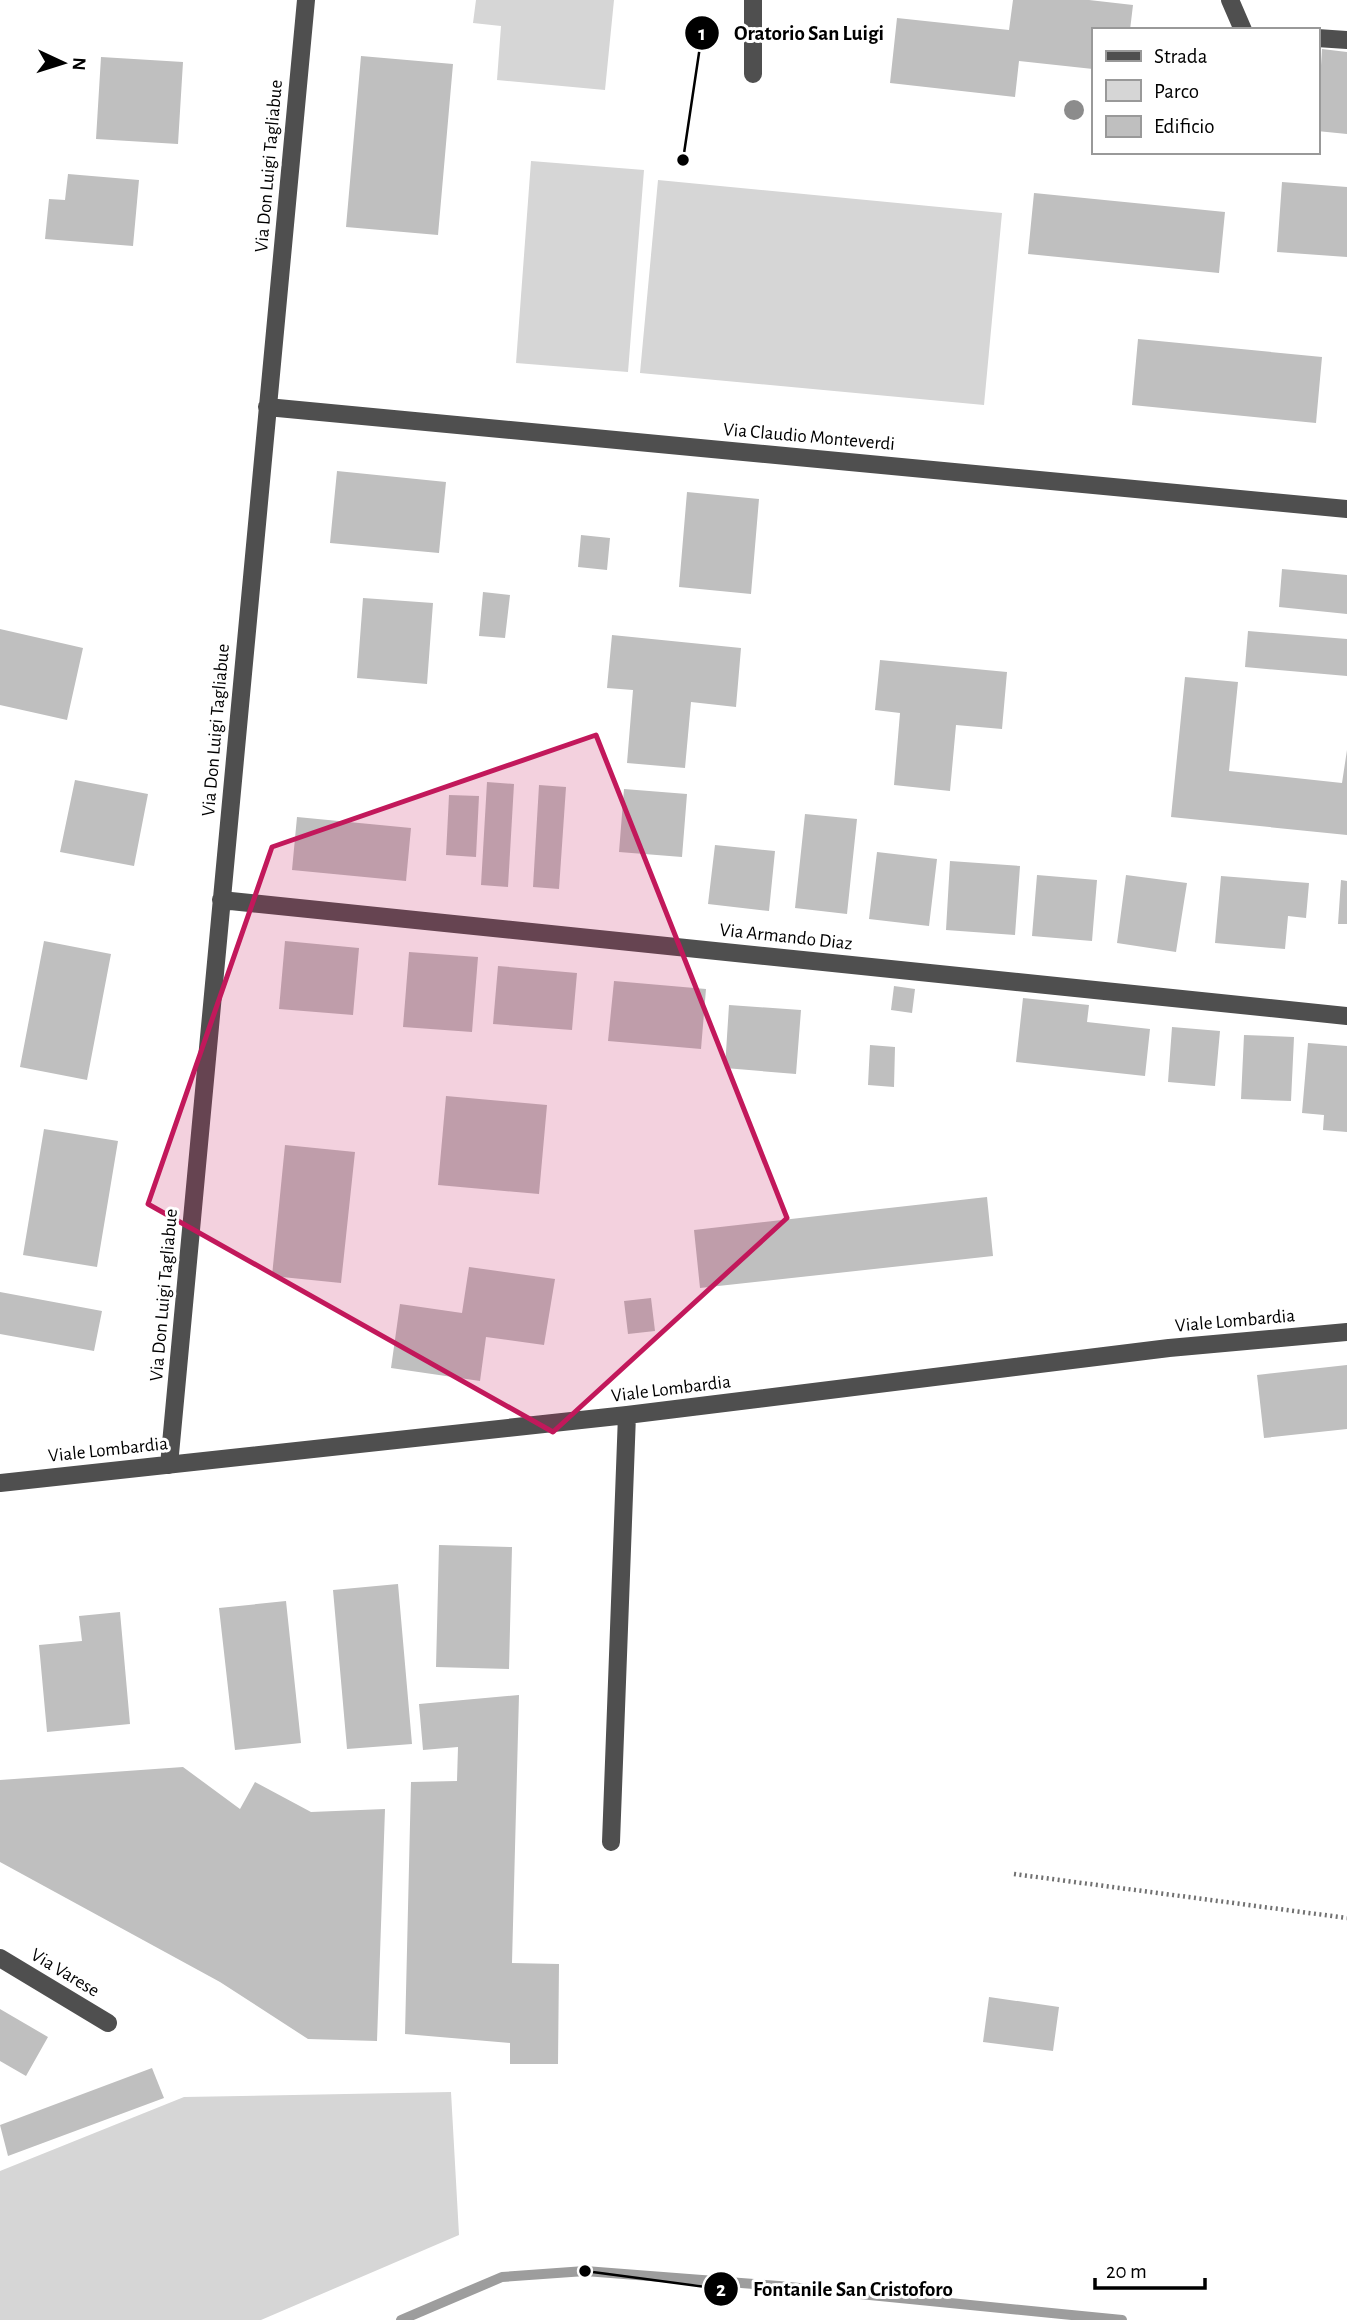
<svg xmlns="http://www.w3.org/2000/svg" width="1347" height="2320" font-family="'Alegreya Sans',sans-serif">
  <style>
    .green { fill: #d6d6d6 }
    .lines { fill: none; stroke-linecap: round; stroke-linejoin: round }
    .stream { stroke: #9d9d9d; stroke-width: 10 }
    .building { fill: #bfbfbf }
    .path { stroke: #717171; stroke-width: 4.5; stroke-dasharray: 2 3.5; stroke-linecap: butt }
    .minor { stroke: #4f4f4f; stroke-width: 18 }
    .tree { fill: #8c8c8c }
    .marked { fill: #c2185b; fill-opacity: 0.2; stroke: #c2185b; stroke-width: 5; stroke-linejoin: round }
    .labels { text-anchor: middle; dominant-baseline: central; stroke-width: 6; stroke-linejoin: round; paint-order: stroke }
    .street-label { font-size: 19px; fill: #000; stroke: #fff }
    .leader { fill: none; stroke: #000; stroke-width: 2.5 }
    .callout-dot { fill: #000; stroke: #fff; stroke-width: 2.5 }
    .mark-label { font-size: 21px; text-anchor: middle; font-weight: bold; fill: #fff }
    .callout-label { font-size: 21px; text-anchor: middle; font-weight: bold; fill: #000; stroke: #fff; stroke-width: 6; stroke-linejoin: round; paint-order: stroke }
  </style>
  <rect width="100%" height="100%" fill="#fff"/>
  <path class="green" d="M476,0H614L605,90L497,80L501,26L473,23Z
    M531,161L644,170L628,372L516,363Z
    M658,180L1002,213L984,405L640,373Z
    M451,2092L459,2235L261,2320H0V2171L184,2097Z"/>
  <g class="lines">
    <path class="stream" d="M401,2320L502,2277L585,2271L779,2286L1122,2320"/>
  </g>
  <path class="building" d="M1013,0H1089L1133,5L1130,30H1093V69L1019,61L1015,97L890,83L897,18L1009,30Z
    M1322,49L1347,52V134L1317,131Z
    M361,56L453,64L438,235L346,227Z
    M101,57L183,62L178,144L96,139Z
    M68,174L139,180L133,246L45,239L49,199L65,200Z
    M1282,182L1347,187V257L1277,252Z
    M1034,193L1225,212L1219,273L1028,254Z
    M1138,339L1322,357L1316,423L1132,405Z
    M337,471L446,482L439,553L330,543Z
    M687,492L759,499L751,594L679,587Z
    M581,535L610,538L607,570L578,567Z
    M1282,569L1347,575V614L1279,607Z
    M483,592L510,595L505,638L479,636Z
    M363,598L433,603L427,684L357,678Z
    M0,629L83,648L67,720L0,705Z
    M1248,631L1347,639V676L1245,667Z
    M612,635L741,648L736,707L691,702L685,768L627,763L633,690L607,688Z
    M880,660L1007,672L1002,729L956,725L950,791L894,785L900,713L875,710Z
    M1185,677L1238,682L1229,771L1342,783L1347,750V835L1171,817Z
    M75,780L148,794L134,866L60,852Z
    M487,782L514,784L508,887L481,885Z
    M539,785L566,787L559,889L533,887Z
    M624,789L687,794L682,857L619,852Z
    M449,795L479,796L476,857L446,855Z
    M805,814L857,819L847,914L795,908Z
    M297,817L411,828L406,881L292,870Z
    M715,845L775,851L769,911L708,904Z
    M877,852L937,859L929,926L869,919Z
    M950,861L1020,866L1015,935L946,930Z
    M1037,875L1097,880L1092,941L1032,936Z
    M1126,875L1187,883L1176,952L1117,943Z
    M1221,876L1309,883L1306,918L1288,916L1285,949L1215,943Z
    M1341,880L1347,881V924H1338Z
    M44,941L111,954L87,1080L20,1067Z
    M285,941L359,948L353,1015L279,1009Z
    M409,952L478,957L472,1032L403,1027Z
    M498,966L577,973L572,1030L493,1024Z
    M614,981L706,989L701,1049L608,1041Z
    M894,986L915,989L912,1013L891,1010Z
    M1023,998L1089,1005L1087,1022L1150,1029L1145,1076L1016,1062Z
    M729,1005L801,1010L796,1074L725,1068Z
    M1172,1027L1220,1031L1215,1086L1168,1082Z
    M1244,1035L1294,1037L1291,1101L1241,1099Z
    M1308,1043L1347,1046V1132L1323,1130L1324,1115L1302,1113Z
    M870,1045L895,1047L894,1087L868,1085Z
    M446,1096L547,1105L539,1194L438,1185Z
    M44,1129L118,1141L97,1267L23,1255Z
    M285,1145L355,1152L341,1283L272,1276Z
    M987,1197L993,1256L700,1288L694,1230Z
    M469,1267L555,1279L544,1345L486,1337L480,1381L391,1368L400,1304L462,1313Z
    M0,1292L102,1311L94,1351L0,1334Z
    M651,1298L655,1331L628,1334L624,1301Z
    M1347,1365V1429L1264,1438L1257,1375Z
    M439,1545L512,1547L509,1669L436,1667Z
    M398,1584L412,1744L347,1749L333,1590Z
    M286,1601L301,1743L235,1750L219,1608Z
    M120,1612L130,1724L47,1732L39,1645L82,1641L79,1616Z
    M519,1695L512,1963L559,1964L558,2064H510V2043L405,2034L411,1782L457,1781L458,1747L423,1750L419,1704Z
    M183,1767L240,1809L255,1782L311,1812L385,1809L377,2041L308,2039L220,1982L0,1862V1780Z
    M989,1997L1059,2007L1053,2051L983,2042Z
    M0,2009L48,2037L26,2076L0,2061Z
    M152,2068L164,2098L8,2156L0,2125Z"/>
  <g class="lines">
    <path class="path" d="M1014,1874L1347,1918"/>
    <path class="minor" d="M1230,0L1243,30
      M1317,38L1347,40
      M753,74V0
      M267,407L1347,509
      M221,900L1347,1016
      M169,1465L306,0
      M0,1483L627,1415L1169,1348L1347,1332
      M611,1842L627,1415
      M0,1958L108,2023"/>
  </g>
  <circle class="tree" cx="1074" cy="110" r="10"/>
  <path class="marked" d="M596,735L787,1218L553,1432L148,1204L272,847Z"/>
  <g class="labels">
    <g class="street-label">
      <text transform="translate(269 166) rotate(-85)">Via Don Luigi Tagliabue</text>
      <text transform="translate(809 437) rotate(5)">Via Claudio Monteverdi</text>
      <text transform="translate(216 730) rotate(-85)">Via Don Luigi Tagliabue</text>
      <text transform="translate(786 937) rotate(6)">Via Armando Diaz</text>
      <text transform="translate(164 1295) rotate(-85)">Via Don Luigi Tagliabue</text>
      <text transform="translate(1235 1321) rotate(-5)">Viale Lombardia</text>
      <text transform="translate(671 1389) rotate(-7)">Viale Lombardia</text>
      <text transform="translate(108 1450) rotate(-6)">Viale Lombardia</text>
      <text transform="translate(65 1973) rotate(31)">Via Varese</text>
    </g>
  </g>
  <path class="leader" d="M683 160L702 33M585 2271L721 2289"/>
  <g class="callout-dot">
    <circle cx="683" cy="160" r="7"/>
    <circle cx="585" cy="2271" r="7"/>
    <circle cx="702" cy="33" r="18"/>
    <circle cx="721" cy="2289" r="18"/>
  </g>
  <g class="mark-label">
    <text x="702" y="40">1</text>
    <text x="721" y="2296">2</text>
  </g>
  <g class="callout-label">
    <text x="809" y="40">Oratorio San Luigi</text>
    <text x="853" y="2296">Fontanile San Cristoforo</text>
  </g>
  <rect x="1092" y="28" width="228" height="126" fill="#ffffff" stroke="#999999" stroke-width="2"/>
  <rect x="1106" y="51" width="35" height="10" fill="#4f4f4f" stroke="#999999" stroke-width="2"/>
  <text x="1154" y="63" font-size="21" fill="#000000">Strada</text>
  <rect x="1106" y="80" width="35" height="21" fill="#d6d6d6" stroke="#999999" stroke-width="2"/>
  <text x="1154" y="98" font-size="21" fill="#000000">Parco</text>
  <rect x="1106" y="116" width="35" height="21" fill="#bfbfbf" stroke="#999999" stroke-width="2"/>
  <text x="1154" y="133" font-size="21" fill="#000000">Edificio</text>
  <g transform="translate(63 63) rotate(94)" stroke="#ffffff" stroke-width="5" paint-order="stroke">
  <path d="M0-5L12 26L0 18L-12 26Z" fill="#000000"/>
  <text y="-10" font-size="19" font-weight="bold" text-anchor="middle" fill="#000000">N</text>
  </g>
  <path d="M1095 2278v10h110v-10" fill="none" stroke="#000000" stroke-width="3.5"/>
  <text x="1106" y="2278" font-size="21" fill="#000000" stroke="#ffffff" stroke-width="5" paint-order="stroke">20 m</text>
</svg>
